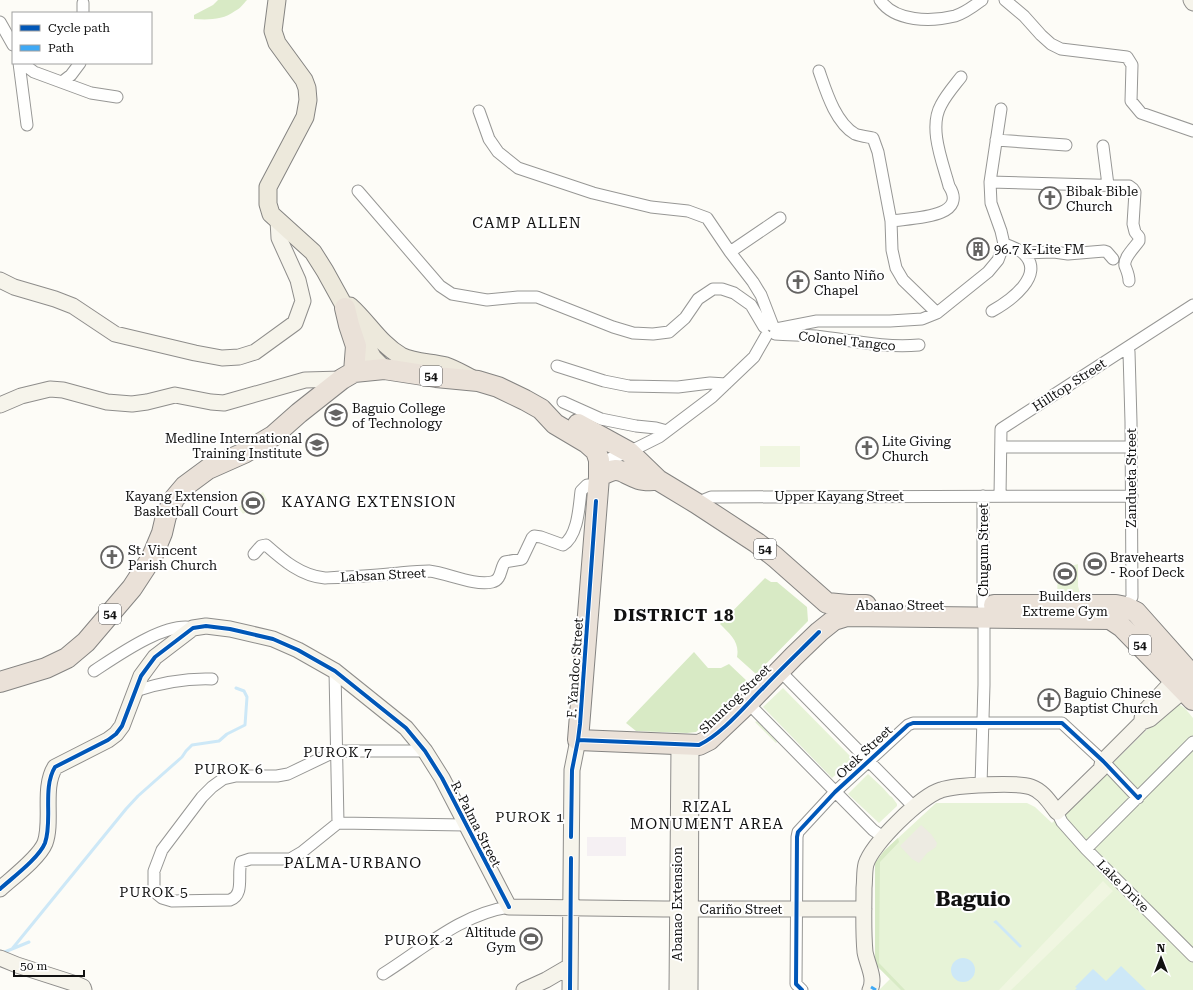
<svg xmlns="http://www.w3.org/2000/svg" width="1193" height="990" font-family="'Roboto Serif',serif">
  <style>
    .industrial { fill: #f5f0f3 }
    .green { fill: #e7f3d7 }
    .forest { fill: #d8eac5 }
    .pitch { fill: #f0f6e1 }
    .plaza { fill: #edebe2 }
    .water { fill: #cde8f7 }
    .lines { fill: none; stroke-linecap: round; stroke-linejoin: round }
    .stream { stroke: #cde8f7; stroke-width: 3 }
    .street-casing { stroke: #979795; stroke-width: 13 }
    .secondary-casing { stroke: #8e8d8b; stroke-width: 17 }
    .primary-casing { stroke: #858482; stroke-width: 19 }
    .highway-casing { stroke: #858482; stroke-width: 22 }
    .street { stroke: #fffffe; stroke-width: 11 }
    .secondary { stroke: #f6f4eb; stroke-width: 15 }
    .primary { stroke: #ede9dc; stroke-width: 17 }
    .highway { stroke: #eae1d8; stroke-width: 20 }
    .quiet { stroke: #3fa9f5; stroke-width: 3; stroke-dasharray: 6 3; stroke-linecap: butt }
    .cycleway-casing { stroke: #fff; stroke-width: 6 }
    .cycleway { stroke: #0057b8; stroke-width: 4 }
    .labels { text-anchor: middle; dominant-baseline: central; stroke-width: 4; stroke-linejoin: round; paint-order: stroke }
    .shield { fill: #fff; stroke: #585858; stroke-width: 1 }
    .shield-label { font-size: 12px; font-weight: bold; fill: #111 }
    .poi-label { font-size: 13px; fill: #111; stroke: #fff; text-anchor: start }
    .street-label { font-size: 13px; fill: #111; stroke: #fff }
    .neighbourhood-label { font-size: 14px; letter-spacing: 1px; fill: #111; stroke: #fff }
    .quarter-label { font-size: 15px; letter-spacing: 1px; fill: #111; stroke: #fff }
    .district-label { font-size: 17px; font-weight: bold; letter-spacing: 1px; fill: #111; stroke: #fff }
    .town-label { font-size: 21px; font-weight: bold; fill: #111; stroke: #fff }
  </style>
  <rect width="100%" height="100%" fill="#fdfcf7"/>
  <path class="industrial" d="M587,837H626V856H587Z"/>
  <path class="green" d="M1078,564V586L1080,593L1069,591L1057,593L1058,572L1056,565L1067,567Z
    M783,688L853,759L832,778L763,707Z
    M1173,704C1183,703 1187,711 1193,718V990H879L890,979L875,964V863L884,851L936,803H1027L1035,807L1052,823Z
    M757,721L777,742L776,743L755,722Z
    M868,774L883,788L890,796L892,797L897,804V806L879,823L848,794Z"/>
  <path class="forest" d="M218,0H247C243,4 240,9 235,11C223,20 208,20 194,19V15L213,5Z
    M765,578L771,582H777L807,607L808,621L756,674L737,657C740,642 730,634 720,624Z
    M694,652L708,668H721L729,664L748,682L696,732L687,733L636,731L626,723Z
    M898,838L899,842L880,862L879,963L905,990H901L875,964V863L884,851Z"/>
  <path class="pitch" d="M760,446H800V467H760Z
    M263,492L267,500L243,514L238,507Z
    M1103,881L1113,891L1011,990H999Z"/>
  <path class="plaza" d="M921,825L931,834L937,843L936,847L927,853L919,863L912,859L900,846Z"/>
  <path class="water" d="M996,920L1022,946L1020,948L996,924L993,922Z
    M951 970a12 12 0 1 1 24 0a12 12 0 1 1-24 0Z
    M1121,966L1146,990H1075L1077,988L1075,987L1093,969L1106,981Z"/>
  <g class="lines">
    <path class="stream" d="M12,949L29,942
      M2,953L12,949L126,809L138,796L182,757L186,751L192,745L219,741L227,734L245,725L247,697L244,691L236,688"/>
    <g class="street-casing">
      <path id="street" d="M880,0C895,22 931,22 955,16C965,13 974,6 982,0
        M1005,0L1024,16L1041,35L1051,44L1061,49L1127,57L1132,65L1131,101L1141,113L1193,131
        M83,13V3
        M0,22L13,45
        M19,63L27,125
        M22,63L34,72L91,93L117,97
        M819,71C826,91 835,122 855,134C860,136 868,137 873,138L878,152L891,221L892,250L896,268L903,280L937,313
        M62,82L71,75L80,63
        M479,111L489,139L498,152L518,168L593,193L651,207L688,211L707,218L730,252L753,282L761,295L773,326
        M996,140L1066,145
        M1103,146L1108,185
        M990,182L1129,186L1133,189L1135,192L1133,224L1135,232L1139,237V241C1135,247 1123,258 1125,266C1127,271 1129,275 1129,281
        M358,191L440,286L452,294L487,300L518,297H537L613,327L633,333L653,334L669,332L685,318L698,299L713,289H722L734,293L751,305L764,327
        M891,221C908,218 970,219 949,186C943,163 928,128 941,105C946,95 954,86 961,77
        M730,252L780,218
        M1023,253L1054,252L1068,254L1104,251L1107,252L1113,259
        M992,311C1010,301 1046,275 1024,254C1019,249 1010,246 1004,244
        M776,329L817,321H890L922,319L937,313L988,272L998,260L1004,244L1001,231L991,203L990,182L1001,109
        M775,334C788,335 802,335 815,336C852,340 881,348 919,345
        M557,366L604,381L629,386L678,387L710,383L726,384
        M563,402L601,419L636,426L656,428L667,431
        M1001,447H1131
        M599,467L609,459L629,452L659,437L712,397L754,357L766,336
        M1000,496L1001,429L1193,305
        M696,503L711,497L1132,496
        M254,554L261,546L266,545C283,560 301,576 325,578C346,577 368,576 389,574C402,573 415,571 429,571C448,573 473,586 492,582C502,580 500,568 505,562L522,559L532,538L534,536L541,537L563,545C578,536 579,507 581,491L587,485H598
        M983,605V496
        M1126,607L1132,597L1131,422L1129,352L1127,348
        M94,671C117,656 166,621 193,628
        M335,671L338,823
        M780,671L914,807
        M135,691C160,683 186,678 212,679
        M748,703L873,830L883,837
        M425,751H336L288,774L277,776H236L223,779L212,787L202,797L162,850L154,871V889L157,894L162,898L172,901L230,900C245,895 237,874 241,862L250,859H290L302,852L338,823L465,825
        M981,785L984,685V618
        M1057,812L1062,822L1086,849L1193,956
        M1086,849L1193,742
        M383,974C423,949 461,914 509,907
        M802,990L796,984L797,837L798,832L835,792L908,725L913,723H1062L1103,761L1138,798"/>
    </g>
    <g class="secondary-casing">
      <path id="secondary" d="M1191,0L1193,3
        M0,280L14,287L55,299L73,306L115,334L195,353L222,358L239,357L255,352L295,323L303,301L298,280L279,238L278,220
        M0,405L21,396L50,389L63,390L107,402L132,404L147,402L175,395L211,402L224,403L305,380L342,379
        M1142,719L1143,713L1174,680
        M0,889C12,878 39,858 45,843C53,821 42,788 55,767L108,740L116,734L122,726L141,676L155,657L193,628L206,626L230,629L273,639L298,650L335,671L406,728L425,751L442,778L509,907L664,909H864
        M0,958L17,965L76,984L83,987L84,990
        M524,990L546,980L570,966
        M570,990L572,770L578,740
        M677,990L679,745
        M690,990L691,746
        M870,990C876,978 867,964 865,952C863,931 864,909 864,888C865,880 864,872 866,864C872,844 921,796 941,790C956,785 1017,782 1031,787C1043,791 1050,803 1057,812L1101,769L1103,761L1142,722L1150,719L1184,690"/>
    </g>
    <g class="primary-casing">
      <path id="primary" d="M277,0L273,31L277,43L304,80L307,88L308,100L305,117L268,187V204L271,214L313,252L325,271L373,358L384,369
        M350,306C368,322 380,344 401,356C415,363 431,362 446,366C455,369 463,374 471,378"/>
    </g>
    <g class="highway-casing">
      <path id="highway" d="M345,308L349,325L356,346L354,372
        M578,424L629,452L658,480L696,503L757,543L775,557L827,603L848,605H866
        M599,477C620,464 619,472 639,479C645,481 652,480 658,480
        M994,605H1116L1126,607L1136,612L1193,676
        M0,682L46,668L67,658L86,642L132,588L147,565L152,557L162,533L166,516L174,499L185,486L208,469L244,453L273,436L299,413L342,379L354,372L384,369L436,377L478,381L498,387L525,400L541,409L555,424L587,443L596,451L599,460V477L578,740L699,745L709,740L748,703L794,656L819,632L834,620L847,616L1110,619L1122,627L1193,700"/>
    </g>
    <use href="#street" class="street"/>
    <use href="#secondary" class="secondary"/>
    <use href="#primary" class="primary"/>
    <use href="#highway" class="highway"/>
    <path class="quiet" d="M871,987L876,990"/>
    <g class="cycleway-casing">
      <path id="cycleway" d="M578,740L699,745C722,734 745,706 763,688C781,669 800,651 819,632
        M571,837L572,770L578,740L580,724L596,501
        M0,889C12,878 39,858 45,843C53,821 42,788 55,767L108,740L116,734L122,726L141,676L155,657L193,628L206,626L230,629L273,639L298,650L335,671L406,728L425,751L442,778L509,907
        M570,990L571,858
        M802,990L796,984L797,837L798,832L835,792L908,725L913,723H1062L1103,761L1138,798L1140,796"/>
    </g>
    <use href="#cycleway" class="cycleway"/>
  </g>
  <defs>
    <g id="church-ring" transform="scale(1.15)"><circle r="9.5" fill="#fff" stroke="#646362" stroke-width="1.5"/><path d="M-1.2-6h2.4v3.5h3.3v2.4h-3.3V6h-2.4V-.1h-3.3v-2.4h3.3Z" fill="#646362"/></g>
    <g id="building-ring" transform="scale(1.15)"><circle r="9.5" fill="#fff" stroke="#646362" stroke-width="1.5"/><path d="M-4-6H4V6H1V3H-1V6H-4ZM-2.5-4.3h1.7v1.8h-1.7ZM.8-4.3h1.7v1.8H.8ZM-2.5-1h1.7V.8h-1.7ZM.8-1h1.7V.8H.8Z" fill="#646362"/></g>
    <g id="university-ring" transform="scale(1.15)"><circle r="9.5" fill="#fff" stroke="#646362" stroke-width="1.5"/><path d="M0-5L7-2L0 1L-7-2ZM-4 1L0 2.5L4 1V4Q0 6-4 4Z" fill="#646362"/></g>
    <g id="stadium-ring" transform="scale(1.15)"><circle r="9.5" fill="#fff" stroke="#646362" stroke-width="1.5"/><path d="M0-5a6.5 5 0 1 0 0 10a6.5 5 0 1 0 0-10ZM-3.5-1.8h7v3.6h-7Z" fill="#646362"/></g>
  </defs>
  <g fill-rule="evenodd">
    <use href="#church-ring" x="1050" y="198"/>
    <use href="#building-ring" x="978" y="249"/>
    <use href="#church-ring" x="798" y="282"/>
    <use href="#university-ring" x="336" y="415"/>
    <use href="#university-ring" x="317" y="445"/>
    <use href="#church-ring" x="867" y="448"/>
    <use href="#stadium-ring" x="253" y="503"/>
    <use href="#church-ring" x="112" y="557"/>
    <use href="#stadium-ring" x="1095" y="564"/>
    <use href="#stadium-ring" x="1065" y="574"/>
    <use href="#church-ring" x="1049" y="700"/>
    <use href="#stadium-ring" x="531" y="939"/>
  </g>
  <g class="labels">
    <g class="shield">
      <rect x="420" y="366" width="22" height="20" rx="3"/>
      <rect x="754" y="539" width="22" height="20" rx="3"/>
      <rect x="99" y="604" width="22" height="20" rx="3"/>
      <rect x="1129" y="635" width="22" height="20" rx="3"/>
    </g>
    <g class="shield-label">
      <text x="431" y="376">54</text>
      <text x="765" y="549">54</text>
      <text x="110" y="614">54</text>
      <text x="1140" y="645">54</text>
    </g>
    <g class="poi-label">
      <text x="1066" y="191">Bibak Bible<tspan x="1066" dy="15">Church</tspan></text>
      <text x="994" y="249">96.7 K-Lite FM</text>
      <text x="814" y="275">Santo Niño<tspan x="814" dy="15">Chapel</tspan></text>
      <text x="352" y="408">Baguio College<tspan x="352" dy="15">of Technology</tspan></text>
      <text x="302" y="438" text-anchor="end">Medline International<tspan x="302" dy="15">Training Institute</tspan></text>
      <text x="882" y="441">Lite Giving<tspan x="882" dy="15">Church</tspan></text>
      <text x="238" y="496" text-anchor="end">Kayang Extension<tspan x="238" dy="15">Basketball Court</tspan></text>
      <text x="128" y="550">St. Vincent<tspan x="128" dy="15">Parish Church</tspan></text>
      <text x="1110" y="557">Bravehearts<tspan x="1110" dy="15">- Roof Deck</tspan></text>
      <text x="1065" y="596" text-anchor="middle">Builders<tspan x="1065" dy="15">Extreme Gym</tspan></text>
      <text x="1064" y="693">Baguio Chinese<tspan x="1064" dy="15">Baptist Church</tspan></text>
      <text x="516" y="932" text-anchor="end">Altitude<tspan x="516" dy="15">Gym</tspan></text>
    </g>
    <g class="street-label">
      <text transform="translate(847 341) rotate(6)">Colonel Tangco</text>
      <text transform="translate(1069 385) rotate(-33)">Hilltop Street</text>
      <text transform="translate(1131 478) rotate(-90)">Zandueta Street</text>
      <text x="839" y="496">Upper Kayang Street</text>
      <text transform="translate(983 550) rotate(-90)">Chugum Street</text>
      <text transform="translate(383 575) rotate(-3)">Labsan Street</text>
      <text x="900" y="605">Abanao Street</text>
      <text transform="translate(575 668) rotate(-86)">F. Yandoc Street</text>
      <text transform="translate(735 699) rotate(-44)">Shuntog Street</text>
      <text transform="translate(864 752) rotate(-43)">Otek Street</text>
      <text transform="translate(476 824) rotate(63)">R. Palma Street</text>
      <text transform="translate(1123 886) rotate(45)">Lake Drive</text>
      <text transform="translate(677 904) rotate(-90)">Abanao Extension</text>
      <text x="741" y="909">Cariño Street</text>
    </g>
    <g class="neighbourhood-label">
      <text x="338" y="752">PUROK 7</text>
      <text x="229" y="769">PUROK 6</text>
      <text x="530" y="817">PUROK 1</text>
      <text x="154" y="892">PUROK 5</text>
      <text x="419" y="940">PUROK 2</text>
    </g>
    <g class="quarter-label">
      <text x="527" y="223">CAMP ALLEN</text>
      <text x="369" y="502">KAYANG EXTENSION</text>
      <text x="707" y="807">RIZAL<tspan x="707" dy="17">MONUMENT AREA</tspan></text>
      <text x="353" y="863">PALMA-URBANO</text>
    </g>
    <g class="district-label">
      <text x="674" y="615">DISTRICT 18</text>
    </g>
    <g class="town-label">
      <text x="973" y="899">Baguio</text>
    </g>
  </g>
  <rect x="12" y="12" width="140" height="52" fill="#ffffff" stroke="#a0a0a0"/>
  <rect x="20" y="25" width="20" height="6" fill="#0057b8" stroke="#a0a0a0"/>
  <text x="48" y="32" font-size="12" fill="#111111">Cycle path</text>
  <rect x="20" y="45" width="20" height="6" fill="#3fa9f5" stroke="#a0a0a0"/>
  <text x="48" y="52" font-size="12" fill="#111111">Path</text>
  <g transform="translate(1161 958)" stroke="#ffffff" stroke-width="3" paint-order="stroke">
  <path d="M0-3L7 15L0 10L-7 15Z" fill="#111111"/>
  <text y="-6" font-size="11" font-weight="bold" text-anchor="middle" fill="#111111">N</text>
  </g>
  <path d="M14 970v6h70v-6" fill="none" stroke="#111111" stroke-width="2"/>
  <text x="20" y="970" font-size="12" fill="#111111" stroke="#ffffff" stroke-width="3" paint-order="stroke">50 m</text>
</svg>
